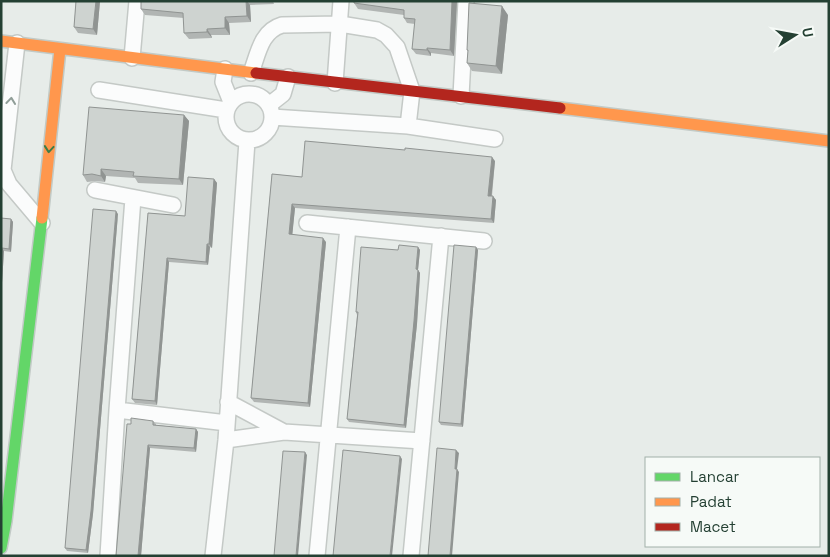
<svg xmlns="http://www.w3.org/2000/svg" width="830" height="557" font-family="'Space Grotesk',sans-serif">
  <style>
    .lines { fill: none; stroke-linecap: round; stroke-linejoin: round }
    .street-casing { stroke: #c4c9c6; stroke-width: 18 }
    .fast-casing { stroke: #c2cac6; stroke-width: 14 }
    .slow-casing { stroke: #c2cac6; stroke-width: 14 }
    .jam-casing { stroke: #c2cac6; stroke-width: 14 }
    .street { stroke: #fbfcfc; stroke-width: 15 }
    .fast { stroke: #63d668; stroke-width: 11 }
    .slow { stroke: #ff974d; stroke-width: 11 }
    .jam { stroke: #b3261e; stroke-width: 11 }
    .wall { fill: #b1b5b3 }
    .shaded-wall { fill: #909492 }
    .building { fill: #ced3d0; stroke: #909492 }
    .oneway { stroke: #909e98 }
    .oneway2 { stroke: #3d7c48 }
  </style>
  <rect width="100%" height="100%" fill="#e7ece9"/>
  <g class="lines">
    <g class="street-casing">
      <path id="street" d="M17,43L3,170L9,184L42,223
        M132,58L137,1
        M225,69L223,82L231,102
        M251,73C258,54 261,31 282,25L340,24L377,30L386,35L397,47L412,91L408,126
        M335,83L341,1
        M99,90L226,110
        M226 117a23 23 0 1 1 46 0a23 23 0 1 1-46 0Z
        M461,96L466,1
        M269,105L283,94L288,77
        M272,117L408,126L495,139
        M95,190L173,205
        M307,223L484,241
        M117,410L227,423
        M284,432L422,441
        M226,440L284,432L228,402
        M108,556L117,410L133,198
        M213,556L226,440L247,141
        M317,556L348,227
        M411,556L441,236"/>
    </g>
    <g class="fast-casing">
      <path id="fast" d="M1,548L6,521L42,218"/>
    </g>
    <g class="slow-casing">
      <path id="slow" d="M1,41L256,73
        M560,108L829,141
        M42,218L60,49"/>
    </g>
    <g class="jam-casing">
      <path id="jam" d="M256,73L560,108"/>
    </g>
    <use href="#street" class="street"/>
    <use href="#fast" class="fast"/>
    <use href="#slow" class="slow"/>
    <use href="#jam" class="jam"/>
  </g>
  <path class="wall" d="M76,1H100L97,35L78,33L74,27Z
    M141,1H273L274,4L250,5L251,22L229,23L230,35H211L212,38L189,39L184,33V18L145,15L141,9Z
    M354,1H457L454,56L431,53V56L416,54L412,49L415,24L407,23L404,18V15L358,9L354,3Z
    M508,15L502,74L472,71L467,63L468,51L467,50Z
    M184,115L189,121L183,185L138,183L135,178L106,176L105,182L96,181L87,182L83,175Z
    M495,161L492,196L496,200L494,223L295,208L292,235L326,242L310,407L254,402L251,398L272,174L302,177Z
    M214,179L217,183L212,248L210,247L208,265L169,262L157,405L135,403L132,399L148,213L185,216Z
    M118,214L93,514L88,553L67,551L65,548Z
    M1,218L11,219L13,222L11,252L4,251L1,298Z
    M418,247L420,250L418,270L420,273L417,324L406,428L349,422L347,419L357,315L356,312Z
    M476,247L478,250L463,427L441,425L439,422Z
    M153,421L156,424V425L196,429L198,432L196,452L150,448L141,556H116Z"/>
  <path class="shaded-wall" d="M96,1H100L97,35L93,29Z
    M246,1H247L250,5L251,22L247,16Z
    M452,1H457L454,56L450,50Z
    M502,6L508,15L502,74L496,66Z
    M225,17L229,23L230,35L225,28Z
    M207,29L211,35L212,38L207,32Z
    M427,48L431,53V56L427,50Z
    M184,115L189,121L183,185L179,179Z
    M492,157L495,161L491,200L488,196Z
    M101,169L106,176L105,182L101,176Z
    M214,179L217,183L212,248L209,244Z
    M493,196L496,200L494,223L491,219Z
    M292,204L295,208L292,238L289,234Z
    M116,211L118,214L93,514L88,553L86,550Z
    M11,219L13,222L11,252L9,249Z
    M323,238L326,242L310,407L308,403Z
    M207,244L210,247L208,265L206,262Z
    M418,247L420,250L418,270L420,273L417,324L406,428L404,425Z
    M476,247L478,250L463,427L461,424Z
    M2,248L4,251L1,298V259Z
    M167,258L169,262L157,405L155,401Z
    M196,429L198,432L196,452L194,448Z
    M148,445L150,448L141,556H138Z
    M456,450L459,453L457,469L459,472L452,556H450Z
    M305,452L307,455L298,556H296Z
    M400,456L402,459L392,556H390Z"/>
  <path class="building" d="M76,1H96L93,29L74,27Z
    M141,1H246L247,16L225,17V28L207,29V32L184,33L183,13L141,9Z
    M354,1H452L450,50L427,48V50L412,49L415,19L404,18V10L354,3Z
    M469,3L502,6L496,66L467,63L468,50H467Z
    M89,107L184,115L179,179L133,176L134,172L101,169V176L92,174L83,175Z
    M305,141L405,150V148L492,157L488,196H493L491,219L292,204L289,234L323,238L308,403L251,398L272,174L302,177Z
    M188,177L214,179L209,244H207L206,262L167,258L155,401L132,399L148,213L185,216Z
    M93,209L116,211L91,511L86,550L65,548Z
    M1,218L11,219L9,249L2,248L1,259Z
    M399,245L418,247L416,269L418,270L414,321L404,425L347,419L358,312H356L361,247L398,250Z
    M454,245L476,247L461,424L439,422Z
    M131,418L153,421V425L196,429L194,448L148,445L138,556H116L127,424H131Z
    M437,448L456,450L455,469H457L450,556H428Z
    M343,450L400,456L390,556H333Z
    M283,451L305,452L296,556H274Z"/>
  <defs><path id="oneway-chevron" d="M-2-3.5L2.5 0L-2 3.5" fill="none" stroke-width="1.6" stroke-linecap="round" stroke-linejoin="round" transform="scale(1.25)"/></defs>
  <use class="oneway" href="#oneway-chevron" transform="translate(11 101) rotate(-84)"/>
  <use class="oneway2" href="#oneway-chevron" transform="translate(49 149) rotate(95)"/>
  <rect width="830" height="557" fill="none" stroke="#244033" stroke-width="5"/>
  <rect x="645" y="457" width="175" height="90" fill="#f6faf7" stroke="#a2b0a9"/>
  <rect x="655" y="473" width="25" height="8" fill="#63d668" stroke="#a2b0a9"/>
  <text x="690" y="482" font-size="15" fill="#244033">Lancar</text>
  <rect x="655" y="498" width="25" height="8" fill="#ff974d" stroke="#a2b0a9"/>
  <text x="690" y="507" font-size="15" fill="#244033">Padat</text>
  <rect x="655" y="523" width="25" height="8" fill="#b3261e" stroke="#a2b0a9"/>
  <text x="690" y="532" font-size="15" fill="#244033">Macet</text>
  <g transform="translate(795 35) rotate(79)" stroke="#f6faf7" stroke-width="4" paint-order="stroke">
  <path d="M0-4L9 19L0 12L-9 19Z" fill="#244033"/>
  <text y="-8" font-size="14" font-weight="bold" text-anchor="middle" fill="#244033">U</text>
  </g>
</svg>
